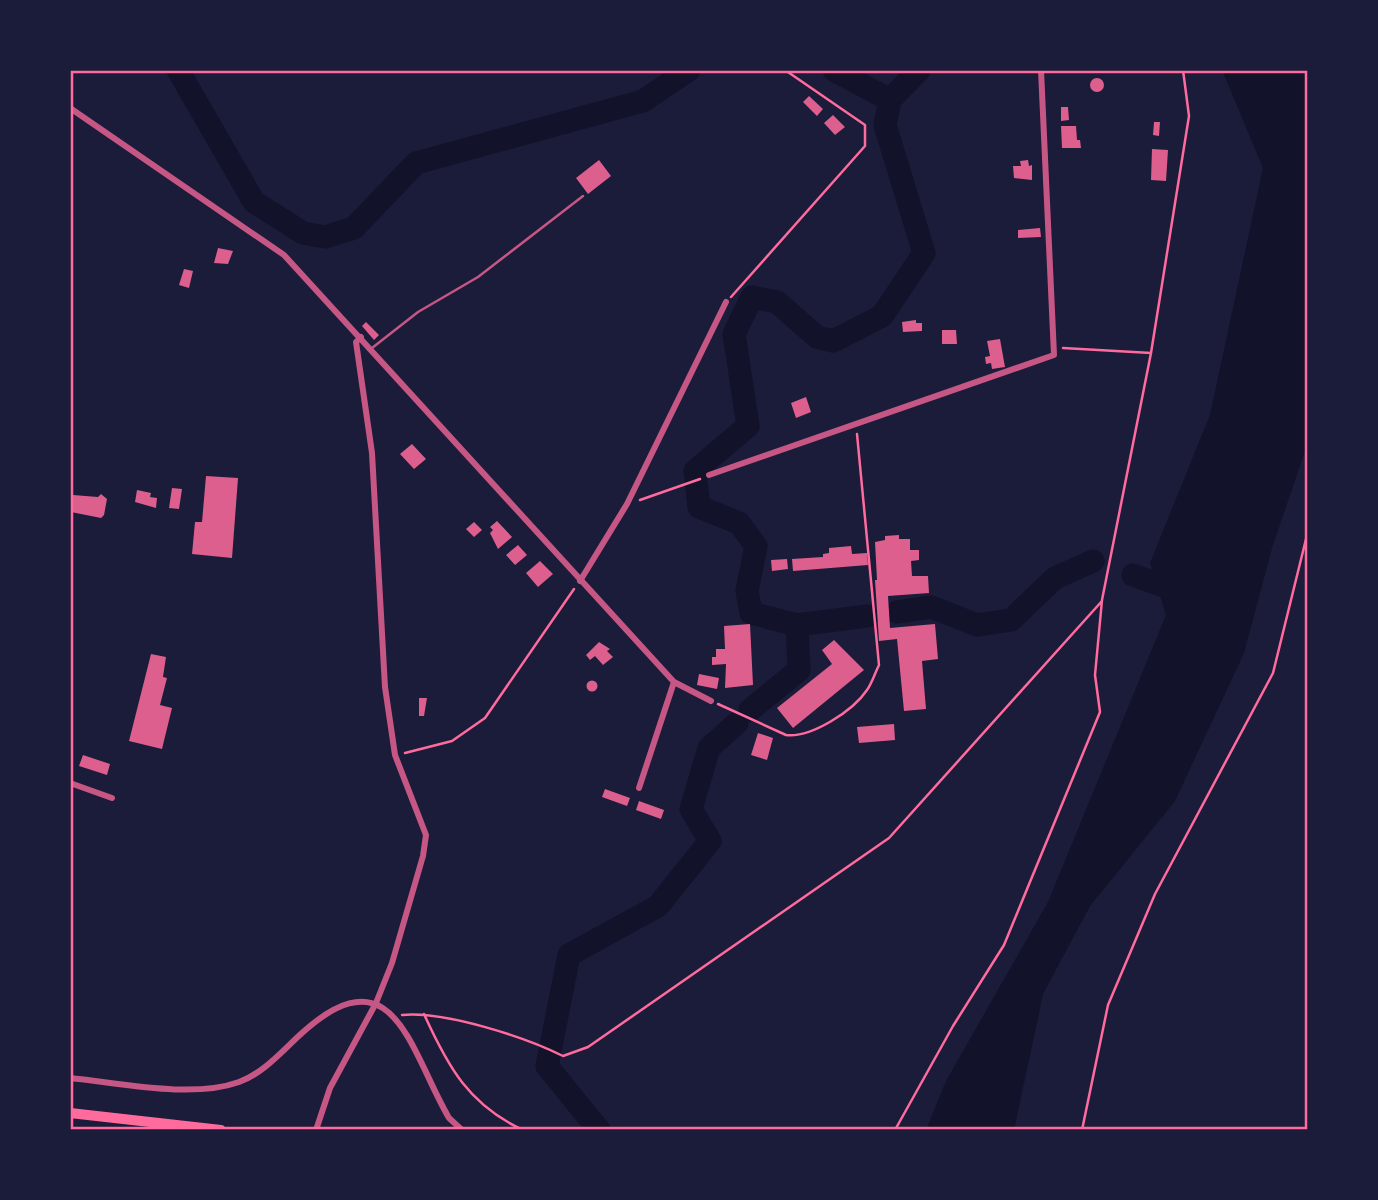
<svg xmlns="http://www.w3.org/2000/svg" width="1378" height="1200" font-family="'IBM Plex Sans',sans-serif">
  <style>
    .water { fill: #12122b }
    .lines { fill: none; stroke-linecap: round; stroke-linejoin: round }
    .river { stroke: #12122b; stroke-width: 23 }
    .building { fill: #dd5f8e }
    .path { stroke: #ff6b9d; stroke-width: 2.5 }
    .service { stroke: #c65784; stroke-width: 2.5 }
    .minor { stroke: #c65784; stroke-width: 6 }
    .motorway { stroke: #ff6b9d; stroke-width: 10 }
    .neatline { fill: none; stroke: #ff6b9d; stroke-width: 2.5 }
  </style>
  <rect width="100%" height="100%" fill="#1b1b3a"/>
  <path class="water" d="M1222,70H1308L1306,448L1272,548L1244,653L1175,801L1090,906L1043,994L1014,1130H926L946,1081L1048,902L1166,615L1150,563L1210,415L1263,168Z"/>
  <g class="lines">
    <path class="river" d="M178,70L254,202L303,233L325,237L354,228L416,163L643,101L689,70
      M834,70L890,100
      M1133,575L1186,594
      M897,612L931,607L977,625L1011,620L1055,578L1093,561
      M867,616L797,625L751,613L747,591L756,546L739,523L699,507L695,471L748,426L734,334L752,297L777,302L817,337L833,341L882,316L924,253L885,125L890,100L919,70
      M750,710L799,670L797,625
      M599,1130L547,1066L569,955L658,906L710,841L691,809L709,748L737,723"/>
  </g>
  <path class="building" d="M1090 85a7 7 0 1 1 14 0a7 7 0 1 1-14 0Z
    M809,96L823,109L817,116L803,102Z
    M1061,107H1068L1069,120L1061,121Z
    M833,115L845,127L835,135L824,123Z
    M1154,122H1160L1159,136L1153,135Z
    M1061,126H1076L1077,140H1080L1081,148H1062Z
    M1152,149L1168,150L1166,181L1151,180Z
    M599,160L611,176L588,194L576,178Z
    M1028,160L1029,166L1032,165V180L1014,178L1013,166H1021L1020,161Z
    M1040,228L1041,237L1018,238V230Z
    M218,248L233,251L228,264L214,263Z
    M184,269L193,271L189,288L179,285Z
    M916,320V323H922V331L903,332L902,322Z
    M366,322L379,335L374,340L362,326Z
    M942,330H956L957,344H942Z
    M1000,339L1005,367L992,369L991,363L986,364L985,357L990,356L987,341Z
    M806,397L811,412L796,418L791,403Z
    M412,444L426,459L414,469L400,454Z
    M206,476L238,478L232,558L192,554L195,522H202Z
    M172,488L182,489L179,509L169,508Z
    M137,490L151,493L150,497L157,498L156,508L135,502Z
    M101,494L107,499L104,515L101,518L71,512L73,495L98,497Z
    M497,521L512,537L498,549L490,533L493,530L490,527Z
    M474,522L482,530L474,537L466,529Z
    M899,535V539H910V550H919V560L911,561L912,576H928L929,593L888,596L890,628L935,624L938,659L922,661L926,709L904,711L897,639L879,641L875,580H877L875,542L885,540V536Z
    M518,545L527,555L515,565L506,555Z
    M851,546L852,554L867,553L868,565L793,571L792,559L823,557V554L829,553V548Z
    M787,559L788,569L772,571L771,560Z
    M540,561L553,574L538,587L526,573Z
    M750,624L753,685L725,688L726,664L712,665V657H716V649H725L724,626Z
    M834,640L864,670L793,728L777,708L832,664L822,650Z
    M599,642L610,649L607,651L613,657L603,665L595,656L590,660L586,655Z
    M151,654L166,657L163,677L167,678L160,705L172,708L162,749L129,741Z
    M699,674L719,678L717,689L697,685Z
    M586.5 686a5.5 5.5 0 1 1 11 0a5.5 5.5 0 1 1-11 0Z
    M419,698H427L424,716H419Z
    M894,724L895,740L859,743L857,727Z
    M758,733L773,738L767,760L751,755Z
    M83,755L110,764L107,775L79,766Z
    M605,789L630,798L627,806L602,797Z
    M639,801L664,810L661,819L636,810Z"/>
  <g class="lines">
    <path class="path" d="M731,297L865,146V125L785,70
      M1063,348L1151,353
      M640,500L700,479
      M718,704L786,735C811,738 853,711 867,690C872,683 875,673 879,665L857,434
      M405,753L452,741L485,718L574,589
      M424,1014C448,1067 469,1105 523,1130
      M402,1015C445,1011 525,1037 563,1056L588,1047L889,838L1102,601
      M895,1130L953,1026L1004,945L1100,712L1095,675L1102,600L1151,353L1189,116L1183,70
      M1082,1130L1108,1005L1155,894L1273,673L1308,531"/>
    <path class="service" d="M372,348L418,312L478,277L583,196"/>
    <path class="minor" d="M70,108L284,255L674,682L711,701
      M709,475L1054,355L1041,70
      M580,581L627,504L726,302
      M70,783L112,798
      M639,788L674,682
      M70,1078C120,1083 192,1099 239,1082C264,1073 283,1050 302,1033C394,950 410,1051 449,1118L462,1130
      M316,1130L330,1088L376,1003L392,963L423,856L426,835L395,755L385,687L372,453L356,342L361,337"/>
    <path class="motorway" d="M70,1113L221,1130"/>
  </g>
  <rect width="1378" height="1200" fill="none" stroke="#1b1b3a" stroke-width="144"/>
  <rect x="72" y="72" width="1234" height="1056" class="neatline"/>
</svg>
